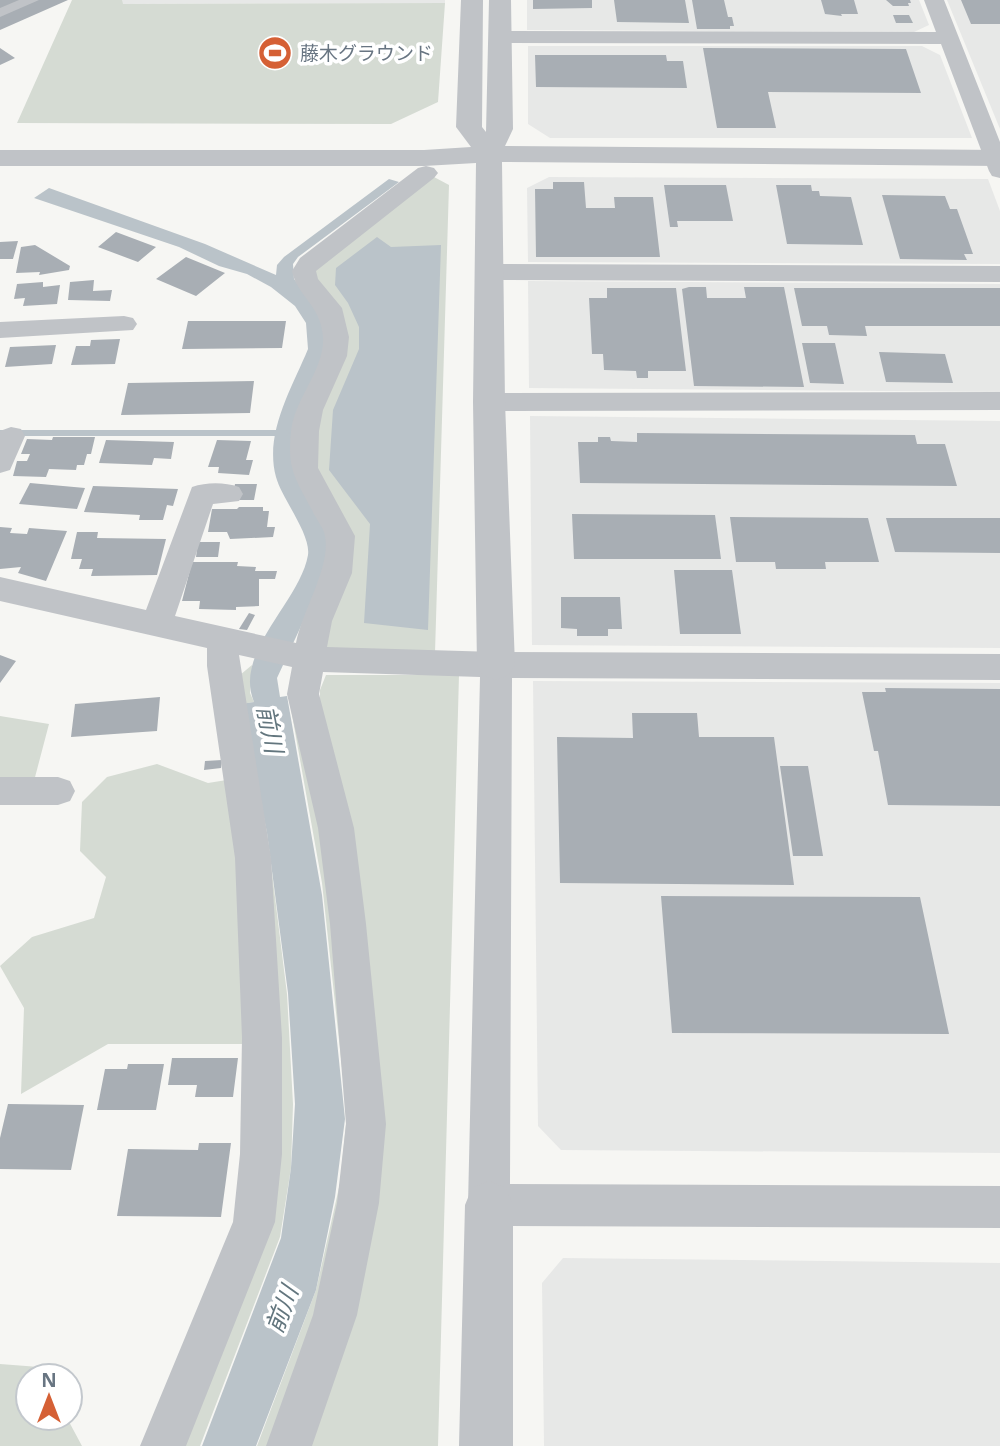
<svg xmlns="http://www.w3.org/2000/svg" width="1000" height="1446" font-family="'Open Sans','Noto Sans JP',sans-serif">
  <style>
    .built { fill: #e7e8e7 }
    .green { fill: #d5dbd3 }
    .water { fill: #bac3c9 }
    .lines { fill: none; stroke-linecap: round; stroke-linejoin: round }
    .stream { fill: #bac3c9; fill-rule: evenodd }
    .building { fill: #a8aeb4 }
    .pedestrian { fill: #c0c3c7; fill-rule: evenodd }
    .minor { fill: #c0c3c7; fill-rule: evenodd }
    .tertiary { fill: #c0c3c7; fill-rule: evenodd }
    .labels { text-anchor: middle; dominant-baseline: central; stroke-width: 7; stroke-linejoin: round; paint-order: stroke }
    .far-poi-label { font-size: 19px; fill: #687582; stroke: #fff; text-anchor: start }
    .water-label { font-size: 24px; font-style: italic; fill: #63767e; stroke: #fff }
  </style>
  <rect width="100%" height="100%" fill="#f6f6f3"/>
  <path class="built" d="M122,0H445V3L122,4Z
    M527,0H919L929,25L914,32L527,30Z
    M947,0H1000V129Z
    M528,46H922L940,55L972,138H550L528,124Z
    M549,177L988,179L1000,211V264L528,262L527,188Z
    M528,281L1000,284V392L529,388Z
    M530,416L1000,421V648L532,645Z
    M533,681L1000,683V1153L561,1150L538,1126Z
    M563,1258L1000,1263V1446H544L542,1283Z"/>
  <path class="green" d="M72,0H122L123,4L445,3L438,102L391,124L17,123Z
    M434,177L449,185L435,653L327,651L316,471V265Z
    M252,665L250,693L254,702L241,704L267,833L287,994L293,1104L291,1168L280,1237L200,1446H185L269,1234L275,1164L276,1025L265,861L237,700L240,675Z
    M326,675H459L438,1446H308L370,1241L320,708V690Z
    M289,698L319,811L352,1115L322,1305L272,1446H257L316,1290L340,1183L347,1114L322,883Z
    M0,716L49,724L34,781L0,777Z
    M157,764L208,783L233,779L251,1044H108L21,1094L24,1008L0,966L32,937L94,918L106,877L80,851L82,802L107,777Z
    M0,1364L39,1367L44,1376H28V1418H67L82,1446H0Z"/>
  <path class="water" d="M389,179L399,182L298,257L293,264L294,279L320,310L326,352L299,414L330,538L321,583L277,678L280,697L287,696L322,895L345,1119L335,1197L316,1290L256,1446H202L281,1238L291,1168L295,1104L288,993L267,833L241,704L254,702C233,652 300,602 308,555C311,534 282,499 276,477C264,433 292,388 308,349L306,323L295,306L271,287L247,274L219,266L179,247L34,198L49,188L205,244L276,275L277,265L284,257Z
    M377,237L391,247L441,245L428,630L364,623L370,524L329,470L333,410L359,349V327L348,303L335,285L336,268Z"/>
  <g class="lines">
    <path class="stream" d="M0,430H286L290,433L286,436H0Z"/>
  </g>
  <path class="building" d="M0,0H68L0,30Z
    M533,0H592V8L533,9Z
    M614,0H685L689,23L617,22Z
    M692,0H724L728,17H732L734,26H730V29H697Z
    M821,0H854L858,14H841L842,16L825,14Z
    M886,0H910L911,3H908L909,6H893Z
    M961,0H1000V24H971Z
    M893,15H909L913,23H896Z
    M0,48L15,58L0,65Z
    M703,48L906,49L921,93L768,92L776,128H717Z
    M535,55H666L667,61H683L687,88L536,87Z
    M553,182H584L586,208H615L614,197H653L660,257H536L535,189H553Z
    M664,185H726L733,221H677L678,227H670Z
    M776,185H811L812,191H819L820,196L851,197L863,245L787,244Z
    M882,195L945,196L950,209H957L973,254H964L967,260L900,259Z
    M116,232L156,247L138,262L98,247Z
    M18,241L13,259H0V242Z
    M35,245L70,266L69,270L39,275L40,272L16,273L21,247Z
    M186,257L225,273L196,296L156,279Z
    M94,280L93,291L112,290L110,301L68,300L70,282Z
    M43,282V287L60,285L57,304L23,306L25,298L14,299L17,284Z
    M689,287H706L707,298H746L744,287H784L804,387L694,386L682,289Z
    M607,288H676L686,371H648V378H637L636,371L604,370L603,354H592L589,298H607Z
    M794,288H1000V326H865L867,336L829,335L827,326H802Z
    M188,321H286L282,348L182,349Z
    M120,339L115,364L71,365L76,346H90L91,340Z
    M802,343H835L844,384L810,383Z
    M56,345L52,364L5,367L10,347Z
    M879,352L945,354L953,383L886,382Z
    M254,381L250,413L121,415L128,383Z
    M637,433L915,435L917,444H945L957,486L580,483L578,442H598V437H610L611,441L637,442Z
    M53,437H95L91,454H87L84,465H77L76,470L49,469L46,477L13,476L17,461H27L30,454H21L27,439L52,440Z
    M106,440L174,442L171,459L154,458L152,465L99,463Z
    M217,440L251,441L246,460H253L249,475L218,473L219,467H208Z
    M30,483L85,488L77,509L19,504Z
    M235,484H257L254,500H232Z
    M93,486L178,489L173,506L167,505L163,520H139L140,515L84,512Z
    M239,507H263V511H269L267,527H275L273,537L230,539L227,532H208L212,509H237Z
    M572,514L715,515L721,559H574Z
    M730,517L868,518L879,562H825L826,569H776L775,562H736Z
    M886,518H1000V553L895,552Z
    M0,527L12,528L10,533L27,534L29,528L67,531L46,581L18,573L21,567L0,569Z
    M77,532H98L97,538L166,539L157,575L91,576L93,569H79L82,559H71Z
    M198,542H220L218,557H196Z
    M192,562H238L237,566L256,567L255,571H277L275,579H259V606L236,607V610L199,609L200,601H182Z
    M674,570H732L741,634H680Z
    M561,597H620L622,629H608V636H577V629L561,628Z
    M249,613L255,615L247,630L239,629Z
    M0,655L16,661L0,683Z
    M885,688L1000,689V806L888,805L878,751H874L862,692H886Z
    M160,697L157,731L71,737L75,704Z
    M632,713H697L699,737H774L794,885L560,883L557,737L633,738Z
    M222,760L221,768L204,770L205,761Z
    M780,766H808L823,856H793Z
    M661,896L920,897L949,1034L672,1033Z
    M172,1058H238L233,1097H195L197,1085H168Z
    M128,1064H164L156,1110H97L105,1069H127Z
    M8,1104L84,1105L71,1170L0,1169V1138Z
    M199,1143H231L221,1217L117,1216L128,1149L198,1150Z"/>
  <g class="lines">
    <path class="pedestrian" d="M19,0H39L0,17V8Z"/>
    <path class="minor" d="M924,0H944L1000,142V178L992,176L989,171L941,44L500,43L493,41L490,37L493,33L500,31L936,32Z
      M426,166L434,168L438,173L434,178L316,271L318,279L342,308L349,337L347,356L323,410L319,431L318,468L355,536L352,573L332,621L327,647L496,652L1000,654V680L512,678L510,1184L1000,1186V1228L489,1226L474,1220L468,1205L480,677L323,672L319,694L354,828L366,924L386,1124L379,1203L357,1315L312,1446H266L313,1315L337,1203L346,1124L330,924L318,828L287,694L292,667L239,655L271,858L282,1038V1154L275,1222L186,1446H140L233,1222L240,1154L242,1038L235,858L207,666V648L0,601V577L146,610L192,487C207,482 224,482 239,487L243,494L239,501L213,504L175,616L296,643C302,611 331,567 325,536C324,528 316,519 313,512C296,479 287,471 291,432C294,399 325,370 323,337C321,305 297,296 292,271L300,258L418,168Z
      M489,264L1000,266V282L489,280L480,277L477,272L480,267Z
      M124,316L133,318L137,324L133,330L0,338V322Z
      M1000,392V410L489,411L479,408L475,402L479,396L489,393Z
      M11,427L21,429L25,436L10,470L0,473V431Z
      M0,777H58L70,781L75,791L70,801L58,805H0Z"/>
    <path class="tertiary" d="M461,0H483L482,127L486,132L489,0H511L513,129L505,146L1000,150V166L502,162L505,402L515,665L509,675L496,680L483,675L477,665L473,402L476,163L424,166H0V150H424L471,147L456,127Z
      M489,1181L506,1188L513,1205V1446H459L465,1205L472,1188Z"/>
  </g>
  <defs>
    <g id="stadium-disc" transform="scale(1.75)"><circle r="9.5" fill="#d56035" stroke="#fff"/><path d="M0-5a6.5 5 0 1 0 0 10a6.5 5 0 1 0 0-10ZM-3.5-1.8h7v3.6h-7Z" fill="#fff"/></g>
  </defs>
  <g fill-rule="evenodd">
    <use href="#stadium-disc" x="275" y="53"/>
  </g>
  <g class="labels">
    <g class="far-poi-label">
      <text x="300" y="53">藤木グラウンド</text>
    </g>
    <g class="water-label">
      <text transform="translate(271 729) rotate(79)">前川</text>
      <text transform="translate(281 1309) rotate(-69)">前川</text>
    </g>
  </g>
  <g transform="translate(49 1397)"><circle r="33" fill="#ffffff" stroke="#c3c8cd" stroke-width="2"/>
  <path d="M0-5L12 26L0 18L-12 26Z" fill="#d56035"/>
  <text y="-10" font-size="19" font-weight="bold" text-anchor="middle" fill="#687582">N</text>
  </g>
</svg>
